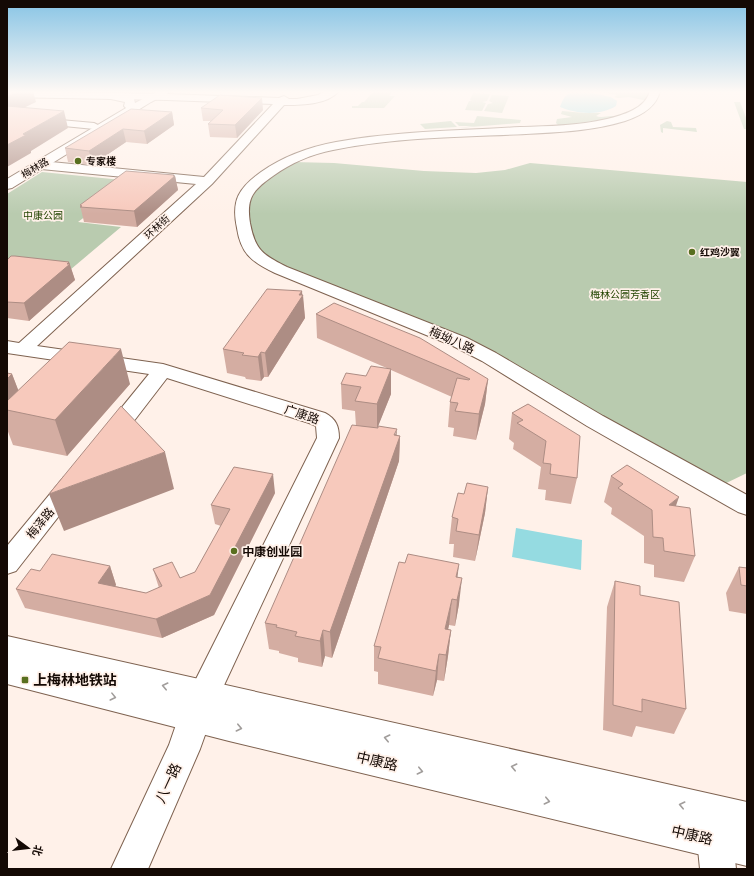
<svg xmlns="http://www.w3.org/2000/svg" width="754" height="876" font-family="Quicksand,'Noto Sans SC',sans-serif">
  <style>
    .green { fill: #b9cbaf }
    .water { fill: #95dbe1 }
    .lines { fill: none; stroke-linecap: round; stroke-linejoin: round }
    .minor-casing { stroke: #7e6250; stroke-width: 2 }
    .major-casing { stroke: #7e6250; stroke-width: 2 }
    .minor { fill: #fff; fill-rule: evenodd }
    .major { fill: #fff; fill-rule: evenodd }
    .wall { fill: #d4ada2 }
    .shaded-wall { fill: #ad8d84 }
    .building { fill: #f7c9bc; stroke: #ad8d84 }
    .oneway { stroke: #a19d9b }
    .poi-dot { fill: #586f1f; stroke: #fff1e9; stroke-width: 1.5 }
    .labels { text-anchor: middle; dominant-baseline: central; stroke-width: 3.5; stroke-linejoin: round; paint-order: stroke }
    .far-poi-label { font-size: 10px; font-weight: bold; fill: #140904; stroke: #fff1e9; text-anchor: start }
    .far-street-label { font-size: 10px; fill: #140904; stroke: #fff1e9 }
    .far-park-label { font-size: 10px; fill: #240; stroke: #fff1e9 }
    .street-label { font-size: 12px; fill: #140904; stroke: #fff1e9 }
    .poi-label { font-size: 12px; font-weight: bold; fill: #140904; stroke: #fff1e9; text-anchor: start }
    .near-poi-label { font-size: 14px; font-weight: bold; fill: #140904; stroke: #fff1e9; text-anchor: start }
    .near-street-label { font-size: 14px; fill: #140904; stroke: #fff1e9 }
  </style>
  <rect width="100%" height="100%" fill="#fff1e9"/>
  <path class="green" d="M374,91H393L389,96H395L384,108H352V106H358L362,102H364Z
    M652,91L648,101L629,97L618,98L614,97L617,95L600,92Z
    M473,93L490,94L487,101L482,102L486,103L482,111L465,110L469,101H472L470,100Z
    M492,95L509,96L502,113L484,111L488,104L493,103L489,101Z
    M734,102H740L747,120V129H744Z
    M562,111L584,113H601L596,116C603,119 609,114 616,117L604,121L559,126L556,123L557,119L572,117L561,114Z
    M477,116L521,120L520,123L458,128L474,126H459L455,122L474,123Z
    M451,121L457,127L425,129L420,124Z
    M667,121L671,122L673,127L696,128L697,132L663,128V133L661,132L660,125Z
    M293,162L334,163L424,171L476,173L505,170L530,163L747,182V473L716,488L504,364L252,252L244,196L247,191Z
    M42,172L132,181L78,222L121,227L70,270L7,275V194Z"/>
  <path class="water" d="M581,91L611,97L617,101L616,106C600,116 577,114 560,107C565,94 567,93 581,91Z
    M516,528L582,540L581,570L512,557Z"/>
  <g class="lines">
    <g class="minor-casing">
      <path id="minor" d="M7,91L167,94L279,98L284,96L289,99H297L318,95L326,91H339C327,105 301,105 284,105L212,184L37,346L163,364L325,413C336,419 339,426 339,438L219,696L200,749L148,869H111L169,745L179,716L193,685L317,438L316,426L309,423L167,378L117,443L109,445L101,443L98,438L101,433L149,374L7,353V341L19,343L196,184L41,169L37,168L35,165L37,162L41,161L204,177L273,104L167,100L7,97Z
        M650,91H660C656,108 640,116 625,121C593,131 559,132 526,134C462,137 396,137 333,150C312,154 291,163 273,176C253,190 246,198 250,223C255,250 263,255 287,267L467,338L496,353L603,416L747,495V515L738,512L587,426L482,361L453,346L275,273C252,262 241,254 237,228C231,200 239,188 261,172C284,156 309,147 336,142C397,131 458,131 520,127C548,126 578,126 607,119C623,115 645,109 650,91Z
        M38,118L94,123L100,126L94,129L34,123L32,121Z
        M72,475L80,477L84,483L80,489L16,571L7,574V546L64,477Z
        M714,811L727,816L732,829L736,869H700L696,829L701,816Z"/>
    </g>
    <g class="major-casing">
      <path id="major" d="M158,91H172L151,102L12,188L7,189V179L126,108L124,106L125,102L106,98L105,96L106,94C115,92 125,96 134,99L135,103Z
        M7,636L747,802V866L229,741L7,684Z"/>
    </g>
    <use href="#minor" class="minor"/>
    <use href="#major" class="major"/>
  </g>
  <path class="wall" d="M201,108L263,110L237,138L210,137L208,124L211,121H203Z
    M172,112L174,125L147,144L126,142L92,165L68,162L65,148Z
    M175,176L178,190L137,227L84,222L80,205Z
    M7,260L69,262L75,280L29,321L7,318Z
    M302,291L305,318L268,377H264L261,381L246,379L245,377L227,373L223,349Z
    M316,314L488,379L485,404L476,440L453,436L454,428L448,427L450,402L452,397L391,370V394L377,428L397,435L400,436L399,461L332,658L325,656L322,667L298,662V658L279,653V651L269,649L265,623L356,426L355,411L342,409L341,384L389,369L317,338Z
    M7,373L12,374L18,390L130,384L67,456L13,445L7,429Z
    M528,404L577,478L571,504L545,500L546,490L538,489L541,467L513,449L514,443L509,439L512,413Z
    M611,476L676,506L695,556L684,582L654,577V565L644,563V536L611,514L612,508L604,502Z
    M488,487L485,513L475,561L453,557L454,544H449L452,517L464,494Z
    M275,493L214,615L162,638L25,608L16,589L40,571L110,566L116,585L115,586L146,593L159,588L153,569L180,578L195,572L221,526L215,524L211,505Z
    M739,567L747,568V614L729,611L726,593Z
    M457,577L459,604L455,626L449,625L448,630H451L448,656L444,681L437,680L433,696L378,684V672L374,671V646Z
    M615,581L640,595L686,709L674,734L636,726L632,737L603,730L607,607Z"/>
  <path class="shaded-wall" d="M20,91H33L36,102L7,116V97Z
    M262,98L263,110L237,138L235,125Z
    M64,111L68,128L31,151V153L7,167V145L23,134Z
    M172,112L174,125L147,144L144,131Z
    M123,129L126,142L92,165L89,151Z
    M174,175L175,177V176L178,190L137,227L134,211Z
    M69,262L75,280L29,321L24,303Z
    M302,291V297L303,295L305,318L268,377L265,353Z
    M121,349L130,384L67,456L55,420Z
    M261,352L264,377L261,381L258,357Z
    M391,369V394L377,429V404Z
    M12,374L19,392L7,404V379Z
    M488,379L485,404L476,440L479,414Z
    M397,429L396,445L400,436L399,461L332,658L330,632Z
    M165,452L174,489L64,531L49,494Z
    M273,474L275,493L214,615L162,638L156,619L210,595Z
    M488,487L485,513L475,561L479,535Z
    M679,497L670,523L669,505Z
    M459,564L456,590V577Z
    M110,566L116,585L105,602L98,583Z
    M462,578L459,604L455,626L457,600Z
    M452,599L449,625L442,655L445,629Z
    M323,630L325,656L322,667L320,641Z
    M451,630L448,656L444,681L446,655Z
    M439,654L437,680L433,696L436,671Z"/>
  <path class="building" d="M7,91H20L7,97Z
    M220,95L262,98L235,125L208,124L223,110L201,108Z
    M7,106L64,111L23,134L26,135L7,145Z
    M131,109L172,112L144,131L123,129L89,151L65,148Z
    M126,171L174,175L173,176H175L134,211L80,207L82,206L80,205Z
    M11,256H15L69,262L67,264H70L24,303L7,302V260Z
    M267,289L302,291L299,295H303L265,353L261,352L258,357L242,355L244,353L223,349Z
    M334,303L420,338L488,379L479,414L455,411L458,403L450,402L457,378L469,380L470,379L316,314Z
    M69,342L121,349L55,420L7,410V401Z
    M371,366L391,369L377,404L355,401L361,387L341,384L346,373L366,376Z
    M7,373L12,374L7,379Z
    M528,404L580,436L577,478L550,474L551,464L543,463L546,441L517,423L523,420L512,413Z
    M121,406L165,452L49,494Z
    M352,425L378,428V426L397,429L394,435L400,436L330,632L323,630L320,641L295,636L297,632L276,627L277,625L265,623Z
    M627,465L679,497L669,505L690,508L695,556L664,551L663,538L653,537L652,510L618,488L623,484L611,476Z
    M234,467L273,474L210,595L156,619L16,589L31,569L40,571L52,554L110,566L98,583L146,593L162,586L153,569L172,562L180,578L195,572L230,509L211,505Z
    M467,483L488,487L479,535L456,531L458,519L452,517L458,493L464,494Z
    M408,554L459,564L456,577L462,578L457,600L452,599L445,629L451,630L446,655L439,654L436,671L378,658L381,647L374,646L399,562L405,563Z
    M739,567L747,568V586L741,585Z
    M615,581L640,586V595L679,602L686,709L642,699V712L613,705Z"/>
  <defs><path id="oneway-chevron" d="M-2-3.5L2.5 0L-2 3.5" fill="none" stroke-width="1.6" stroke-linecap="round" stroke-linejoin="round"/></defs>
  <g class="oneway">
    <use href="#oneway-chevron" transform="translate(165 686) rotate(-167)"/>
    <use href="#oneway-chevron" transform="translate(113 697) rotate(14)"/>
    <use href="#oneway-chevron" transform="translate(239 728) rotate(13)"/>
    <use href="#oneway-chevron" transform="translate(387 738) rotate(-167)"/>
    <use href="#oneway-chevron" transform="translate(514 767) rotate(-167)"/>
    <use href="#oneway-chevron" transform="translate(420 771) rotate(13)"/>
    <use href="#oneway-chevron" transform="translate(547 801) rotate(13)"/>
    <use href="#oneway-chevron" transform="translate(682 805) rotate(-167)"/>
  </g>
  <linearGradient id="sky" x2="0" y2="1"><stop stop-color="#87c4e5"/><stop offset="0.43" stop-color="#fff9f5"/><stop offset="1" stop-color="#fff9f5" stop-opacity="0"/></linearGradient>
  <rect width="754" height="214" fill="url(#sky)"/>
  <g class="poi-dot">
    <circle cx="78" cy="161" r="4"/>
    <circle cx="692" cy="252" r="4"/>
    <circle cx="234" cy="551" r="4"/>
    <rect x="21" y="676" width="8" height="8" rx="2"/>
  </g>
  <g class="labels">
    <g class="far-poi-label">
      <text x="86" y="161">专家楼</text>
      <text x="700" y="252">红鸡沙翼</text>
    </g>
    <g class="far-street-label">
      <text transform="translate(35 168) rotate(-31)">梅林路</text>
      <text transform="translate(157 227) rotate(-42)">环林街</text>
    </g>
    <g class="far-park-label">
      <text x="43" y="215">中康公园</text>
      <text x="625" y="294">梅林公园芳香区</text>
    </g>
    <g class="street-label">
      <text transform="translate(452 340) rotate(24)">梅坳八路</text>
      <text transform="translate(302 414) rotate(19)">广康路</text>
      <text transform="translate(40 523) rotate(-51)">梅泽路</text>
    </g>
    <g class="poi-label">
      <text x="242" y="551">中康创业园</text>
    </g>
    <g class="near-poi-label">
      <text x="33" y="680">上梅林地铁站</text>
    </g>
    <g class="near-street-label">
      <text transform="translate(377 761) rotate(13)">中康路</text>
      <text transform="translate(168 783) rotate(-65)">八一路</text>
      <text transform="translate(692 835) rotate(13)">中康路</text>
    </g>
  </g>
  <rect width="754" height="876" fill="none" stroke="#140904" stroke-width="16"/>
  <g transform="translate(28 848) rotate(105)" stroke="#fff1e9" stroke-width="3" paint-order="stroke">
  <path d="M0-3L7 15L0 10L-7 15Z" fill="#140904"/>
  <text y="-6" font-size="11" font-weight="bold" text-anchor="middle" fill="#140904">北</text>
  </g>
</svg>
